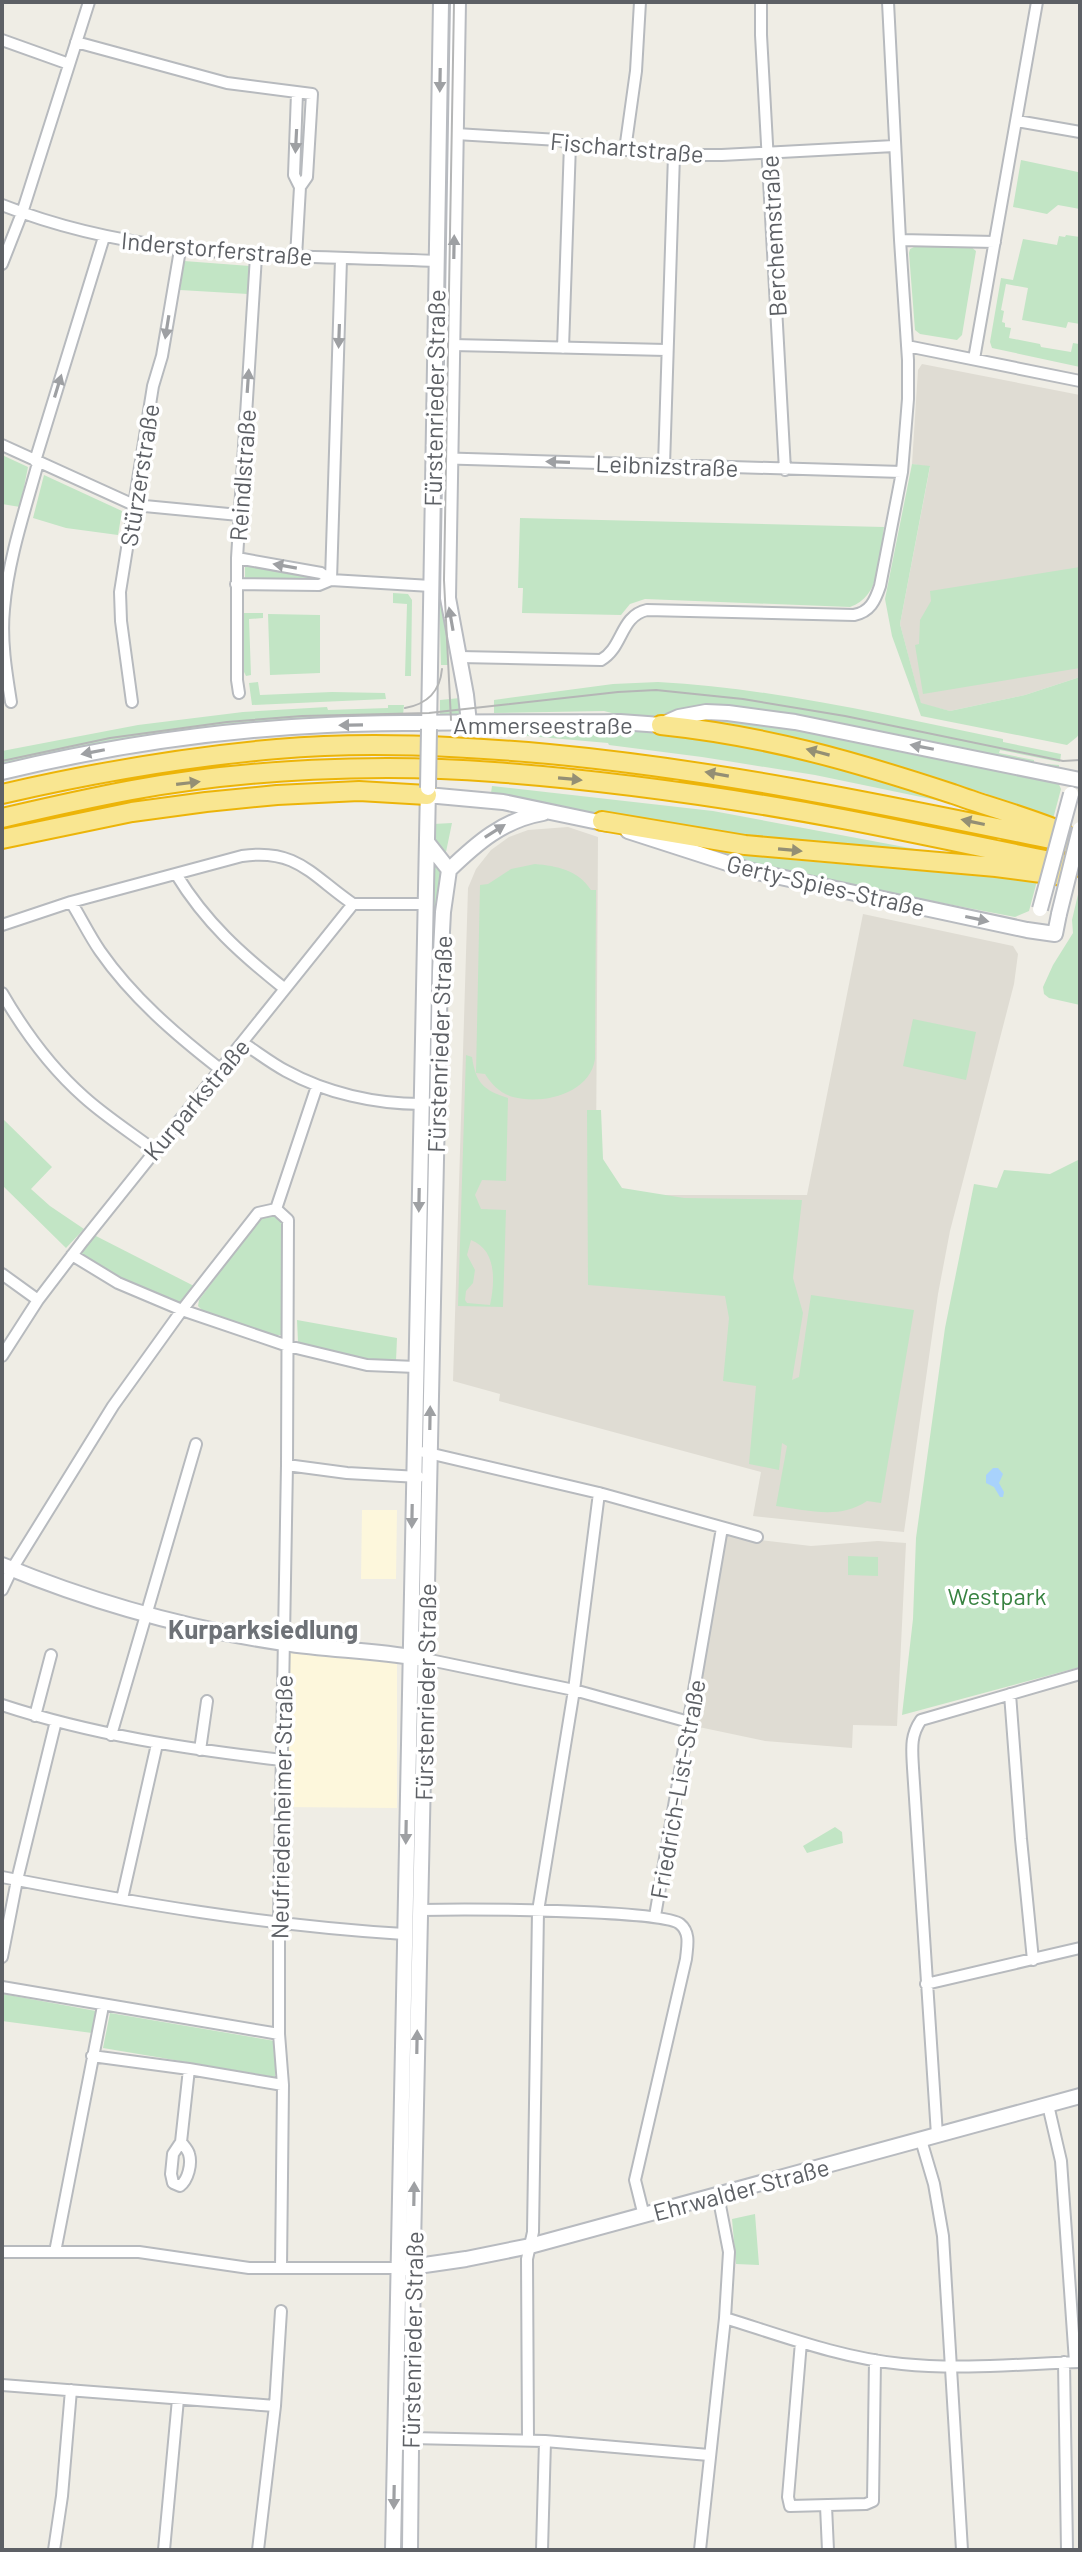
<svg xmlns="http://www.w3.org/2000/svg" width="1082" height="2552" font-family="Barlow,sans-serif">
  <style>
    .commercial { fill: #fdf7dc }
    .education { fill: #dfdcd3 }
    .green { fill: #c2e5c5; fill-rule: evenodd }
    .water { fill: #a8d2fc }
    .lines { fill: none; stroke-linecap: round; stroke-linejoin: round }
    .street-casing { stroke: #b7babe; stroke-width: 14 }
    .secondary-casing { stroke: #b8bbc0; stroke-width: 18 }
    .highway-casing { stroke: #ecb408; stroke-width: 22 }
    .street { stroke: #fff; stroke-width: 10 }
    .secondary { stroke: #fff; stroke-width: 14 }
    .highway { stroke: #f9e691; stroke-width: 18 }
    .tram { stroke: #b5b6b6; stroke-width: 2 }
    .secondary-bridge-casing { stroke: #b8bbc0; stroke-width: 18; stroke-linecap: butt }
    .secondary-bridge { stroke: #fff; stroke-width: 14 }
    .oneway { fill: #9ea0a3 }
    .oneway2 { fill: #948f74 }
    .labels { text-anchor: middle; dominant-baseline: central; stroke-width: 7; stroke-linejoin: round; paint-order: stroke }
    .street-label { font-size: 24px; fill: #5d6065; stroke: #fff }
    .park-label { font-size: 24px; fill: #378240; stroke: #fff }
    .neighbourhood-label { font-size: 26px; font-weight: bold; fill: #6e7277; stroke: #fff }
  </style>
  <rect width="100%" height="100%" fill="#efede5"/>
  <path class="commercial" d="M362,1510H397L396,1579H361Z
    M285,1648L397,1658V1808L283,1807Z"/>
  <path class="education" d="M922,364L1080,395V677L1025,695L950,711L921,704L900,624L930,467L912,464L918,370Z
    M568,827L598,837L596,1156L623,1195H807L863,914L1013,946L1018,954L1014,984L950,1231L938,1294L904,1532L753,1516L761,1472L499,1401L500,1394L453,1381L468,888L476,869L491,850L509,837L528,830Z
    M727,1536L811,1546L878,1541L906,1543L897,1726L853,1725L852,1748L765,1741L694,1726Z"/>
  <path class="green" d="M447,2H456L451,242H439Z
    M1021,160L1078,172L1080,209L1058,205L1047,214L1013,207Z
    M1066,235L1080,237V324L1068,322L1066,328L1022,320L1028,288L1006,284L1001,310L1004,311L1002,322L1005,323V327L1011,328L1009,338L1040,344L1041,347L1071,352L1073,343L1079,344L1080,341V367L992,348L990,342L1001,278L1013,280L1023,239L1057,245L1059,236L1065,237Z
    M439,246H451L448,457H437Z
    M916,246H970L976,251L962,335L957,340L920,334L915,330L909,253L910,249Z
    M184,261L250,266L248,294L180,290Z
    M2,455L28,467L20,507L2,504Z
    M912,464L930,466L900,624L921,703L950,711L1025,695L1080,677V732L1077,737L1067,745L921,716L892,636L885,599Z
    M44,475L122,511L118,535L66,528L33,518Z
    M520,518L884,527C880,555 881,597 850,607L645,599L630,604L621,615L522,613L523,588H518Z
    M438,560H446L448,665H441Z
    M245,564L322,577L320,580L245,578Z
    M1080,567V668L923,694L915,645L919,644L920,620L931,601L930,591Z
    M393,593L408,594L412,600L411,676H405L407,604L393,603Z
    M244,613H263V618L249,619L251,675L246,676L244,672Z
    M268,614L320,615V673L270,675Z
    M258,682L260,695L332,692L385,693L386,699L252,705L249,683Z
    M658,682C774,688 889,716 1003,739V742L1061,754L1060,762L1000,750L999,753L1034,760V763L1059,765V768L812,719L723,706H696L651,717L624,716L604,711L494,713V700L613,684Z
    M460,698V716L440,717V700Z
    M388,705H404L403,715L342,716L341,719L2,766V751L138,725L243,712L327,707L328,710L388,708Z
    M704,717L792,726L1057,780L1061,789L1053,819L985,798L987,794L844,750L758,730L690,720Z
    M605,727L673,730L791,750L955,804L815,775L702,757L609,745L608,743L493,733V729Z
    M492,786L713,811L963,858L684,830L491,793Z
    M452,823L436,900L435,941H431L433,824Z
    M687,844L793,860L1037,881L1029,911L1015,917L791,874Z
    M535,864C557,866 578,870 591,890H596L595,1059C590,1094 542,1105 513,1097C500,1093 492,1085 485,1074L476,1073L480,885L488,884L511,869Z
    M1080,886V1005L1049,998L1044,994L1043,987L1053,965L1073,933L1072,920Z
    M913,1019L976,1032L966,1080L903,1066Z
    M466,1055L472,1057C476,1083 483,1090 508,1098L506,1181L482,1180L475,1195L481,1209L506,1210L503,1307L458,1306ZM471,1240C497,1250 495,1282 490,1305L467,1303L465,1300L466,1291L473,1283L475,1270L467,1255Z
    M601,1110L603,1159L622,1188L684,1198L802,1200L793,1278L803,1313L792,1380L799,1377L811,1295L914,1310L881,1503L867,1501C839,1520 808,1510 776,1506L787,1446L782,1443L779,1470L749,1464L756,1386L723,1381L729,1318L725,1296L588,1285L587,1110Z
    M2,1118L52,1167L31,1189L50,1206L84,1229L66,1248L2,1185Z
    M1080,1159V1667L902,1715L913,1619L916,1538L945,1328L974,1184L997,1188L1004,1170L1050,1174Z
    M275,1215L284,1223L282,1328L281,1335H272L203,1311L198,1306L199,1300L261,1217Z
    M92,1234L194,1286C189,1291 184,1302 176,1303C161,1304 96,1266 80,1257L79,1253Z
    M297,1320L397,1338L396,1361H368L303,1346L298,1342Z
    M848,1556L878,1557V1576L848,1575Z
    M835,1827L842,1832L843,1843L807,1853L803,1846Z
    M3,1994L96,2011L92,2033L2,2021Z
    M110,2013L275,2041V2077L103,2048Z
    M755,2214L759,2265L736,2264L732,2219Z"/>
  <path class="water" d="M993,1468H998L1003,1474L999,1483L1004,1492L1003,1497H1000L994,1487L986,1483V1475Z"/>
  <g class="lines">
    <g class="street-casing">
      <path id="street" d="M761,2V35L785,470
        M888,2L900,240
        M2,40L69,64
        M76,42L227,83L312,94L307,177L300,187L296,257
        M297,93L294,175L300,187
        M1017,121L1080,132
        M456,134L559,140L570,144L674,155H722L894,146
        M625,150L636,71L640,2
        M2,205C146,262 286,254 437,261
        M2,264L22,213L89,2
        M452,345L666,350
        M907,346L1080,381
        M563,348L570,144
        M974,359L1037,2
        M2,445L134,505L239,515
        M433,458L902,472
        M35,461L104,237
        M664,465L674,155
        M237,558L321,573L331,580
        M331,580L341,259
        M236,584L319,585L331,580L431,586
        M459,657L601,660C623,648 620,616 647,610L854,615C870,612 875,601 880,586L902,472L908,399V360L900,240L995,242
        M239,693L237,680V558L256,256
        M11,702C6,671 1,640 4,609C8,560 25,510 38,463
        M132,702L121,621L120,592L153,386L162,356L180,250
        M176,874C206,923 241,954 285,989
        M71,902C81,918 89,935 100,951C132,997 175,1034 220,1069
        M353,904H425
        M2,925L71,902L242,856C297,848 312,876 353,904
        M2,993C24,1031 50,1067 84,1097C105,1116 130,1132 154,1150
        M243,1043C257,1052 271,1063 286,1071C326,1093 375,1104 421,1104
        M276,1209L288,1220L287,1465L279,1923V2034L283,2085L281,2268
        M276,1209L317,1086
        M72,1255L118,1283L182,1310L288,1346L367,1365L416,1367
        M2,1274L38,1300
        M2,1356L38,1300L83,1241L353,904
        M424,1452L599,1493L757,1537
        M287,1465L347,1473L419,1477
        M2,1590L12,1569L113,1406L182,1310L258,1213L276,1209
        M425,1659L574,1690L689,1722
        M1010,1694L1021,1839L1033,1960
        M2,1705C93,1735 187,1749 282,1760
        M35,1716L51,1655
        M111,1735L196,1444
        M200,1750L207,1701
        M2,1877C134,1903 269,1926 404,1934
        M122,1899L157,1744
        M420,1910C456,1909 662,1909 680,1924C691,1933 687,1947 686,1959L635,2180L644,2216
        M655,1916L722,1528
        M2,1957L17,1880L56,1721
        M926,1984L1080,1948
        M2,1987L279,2034
        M92,2056L189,2069L283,2085
        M1048,2105L1061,2161L1075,2362
        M937,2135L913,1768C912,1749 910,1736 921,1720L1080,1674
        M921,2140L934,2184L943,2236L962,2550
        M181,2142C184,2146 188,2150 189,2154C192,2164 188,2180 180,2186L173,2183L171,2174L173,2154L181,2142L189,2069
        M2,2252H139L249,2268H399
        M55,2252L103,2006
        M725,2318C783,2336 841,2358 902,2364C961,2370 1021,2364 1080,2362
        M801,2342L788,2497L790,2506L866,2504L873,2501L875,2360
        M1064,2362L1067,2550
        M2,2385L275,2406
        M411,2438L545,2441L709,2455
        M528,2440L527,2259L533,2232L538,1911L574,1690L599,1493
        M826,2506L828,2550
        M54,2550L62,2496L71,2390
        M164,2550L178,2399
        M258,2550L275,2406L281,2311
        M542,2550L545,2441
        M700,2550L725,2318L729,2252L718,2195"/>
    </g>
    <g class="secondary-casing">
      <path id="secondary" d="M458,2L448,598L466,695L469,723
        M429,729L441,2
        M2,772C109,746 218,730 327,725C424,721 522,723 620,722L661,725L679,717L706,712L728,713L795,722L1080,780
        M427,795L503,802L608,824
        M628,831L752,871L1027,930L1055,934L1059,914
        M449,870C477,843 503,820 543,813
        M2,1565C92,1602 187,1629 284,1643C328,1650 373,1650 417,1658
        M404,2268L466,2259L530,2246L1080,2096
        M393,2550L428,788
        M410,2550L413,2247L440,971L443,912L449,870L427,842"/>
    </g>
    <g class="highway-casing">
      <path id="highway" d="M661,725C766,736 853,761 953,794C989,807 1027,817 1063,832
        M2,794C93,773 184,757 277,749C367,741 459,746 549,754C729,771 904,809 1080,845
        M2,818C45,808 89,798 132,790C246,769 379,763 494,772C613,781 732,798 848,820C926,835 1003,852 1080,867
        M602,821L745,845L996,867L1064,876
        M2,839L132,812L206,802L277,795L359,791L427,795"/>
    </g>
    <use href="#street" class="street"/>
    <use href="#secondary" class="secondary"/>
    <use href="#highway" class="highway"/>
    <path class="tram" d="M405,708C428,704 440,691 442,669
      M451,720L444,580L454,2
      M2,761L110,738L227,722L302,716L429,713L618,692L656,690L743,699L845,716L1063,761L1080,760"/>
    <g class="secondary-bridge-casing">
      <path id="secondary-bridge" d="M428,788L429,729
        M1040,909L1071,794
        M1059,914L1080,829"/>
    </g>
    <use href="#secondary-bridge" class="secondary-bridge"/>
  </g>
  <defs><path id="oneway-solid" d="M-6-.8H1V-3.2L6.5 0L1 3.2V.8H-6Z" transform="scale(2)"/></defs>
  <g class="oneway">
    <use href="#oneway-solid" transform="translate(440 80) rotate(91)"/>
    <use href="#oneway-solid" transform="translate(296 141) rotate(93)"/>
    <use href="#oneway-solid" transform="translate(454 247) rotate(-89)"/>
    <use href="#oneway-solid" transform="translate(167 327) rotate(99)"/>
    <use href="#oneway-solid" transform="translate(339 336) rotate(92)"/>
    <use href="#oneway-solid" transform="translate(248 381) rotate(-86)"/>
    <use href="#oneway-solid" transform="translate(58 386) rotate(-73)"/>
    <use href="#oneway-solid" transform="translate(558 462) rotate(-178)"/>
    <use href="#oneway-solid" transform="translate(285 566) rotate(-170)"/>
    <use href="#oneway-solid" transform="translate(451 619) rotate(-100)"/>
    <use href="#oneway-solid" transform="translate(351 725) rotate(179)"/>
    <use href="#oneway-solid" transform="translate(922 747) rotate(-169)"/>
    <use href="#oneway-solid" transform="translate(93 752) rotate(169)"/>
    <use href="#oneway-solid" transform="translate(495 831) rotate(-32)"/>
    <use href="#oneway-solid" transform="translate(977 919) rotate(12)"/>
    <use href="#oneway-solid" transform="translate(419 1200) rotate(91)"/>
    <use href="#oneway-solid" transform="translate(430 1418) rotate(-89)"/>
    <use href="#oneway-solid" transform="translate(412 1516) rotate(91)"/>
    <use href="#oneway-solid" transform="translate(406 1832) rotate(91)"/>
    <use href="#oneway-solid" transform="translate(417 2042) rotate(-89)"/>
    <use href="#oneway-solid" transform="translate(414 2194) rotate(-89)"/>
    <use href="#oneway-solid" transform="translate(394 2497) rotate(91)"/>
  </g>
  <g class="oneway2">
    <use href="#oneway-solid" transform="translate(818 752) rotate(-165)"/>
    <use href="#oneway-solid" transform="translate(717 774) rotate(-170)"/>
    <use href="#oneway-solid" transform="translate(570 779) rotate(5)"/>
    <use href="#oneway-solid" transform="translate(188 783) rotate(-7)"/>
    <use href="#oneway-solid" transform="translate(973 822) rotate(-168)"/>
    <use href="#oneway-solid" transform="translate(790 850) rotate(5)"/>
  </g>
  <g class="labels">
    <g class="street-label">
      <text transform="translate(627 147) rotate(5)">Fischartstraße</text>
      <text transform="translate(773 236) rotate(-93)">Berchemstraße</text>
      <text transform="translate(217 248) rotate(5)">Inderstorferstraße</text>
      <text transform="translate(434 398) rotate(-89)">Fürstenrieder Straße</text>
      <text transform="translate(667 465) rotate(2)">Leibnizstraße</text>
      <text transform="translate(139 475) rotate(-81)">Stürzerstraße</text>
      <text transform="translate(242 475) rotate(-86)">Reindlstraße</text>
      <text x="543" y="724">Ammerseestraße</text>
      <text transform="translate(826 885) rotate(13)">Gerty-Spies-Straße</text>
      <text transform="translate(439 1044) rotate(-88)">Fürstenrieder Straße</text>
      <text transform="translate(196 1099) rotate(-50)">Kurparkstraße</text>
      <text transform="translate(425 1692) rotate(-89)">Fürstenrieder Straße</text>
      <text transform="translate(677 1789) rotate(-80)">Friedrich-List-Straße</text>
      <text transform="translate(281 1807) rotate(-89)">Neufriedenheimer Straße</text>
      <text transform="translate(741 2189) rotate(-15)">Ehrwalder Straße</text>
      <text transform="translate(412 2340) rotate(-89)">Fürstenrieder Straße</text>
    </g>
    <g class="park-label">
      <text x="997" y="1595">Westpark</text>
    </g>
    <g class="neighbourhood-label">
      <text x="263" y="1628">Kurparksiedlung</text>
    </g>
  </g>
  <rect width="1082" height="2552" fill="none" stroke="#5d6065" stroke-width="8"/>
</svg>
